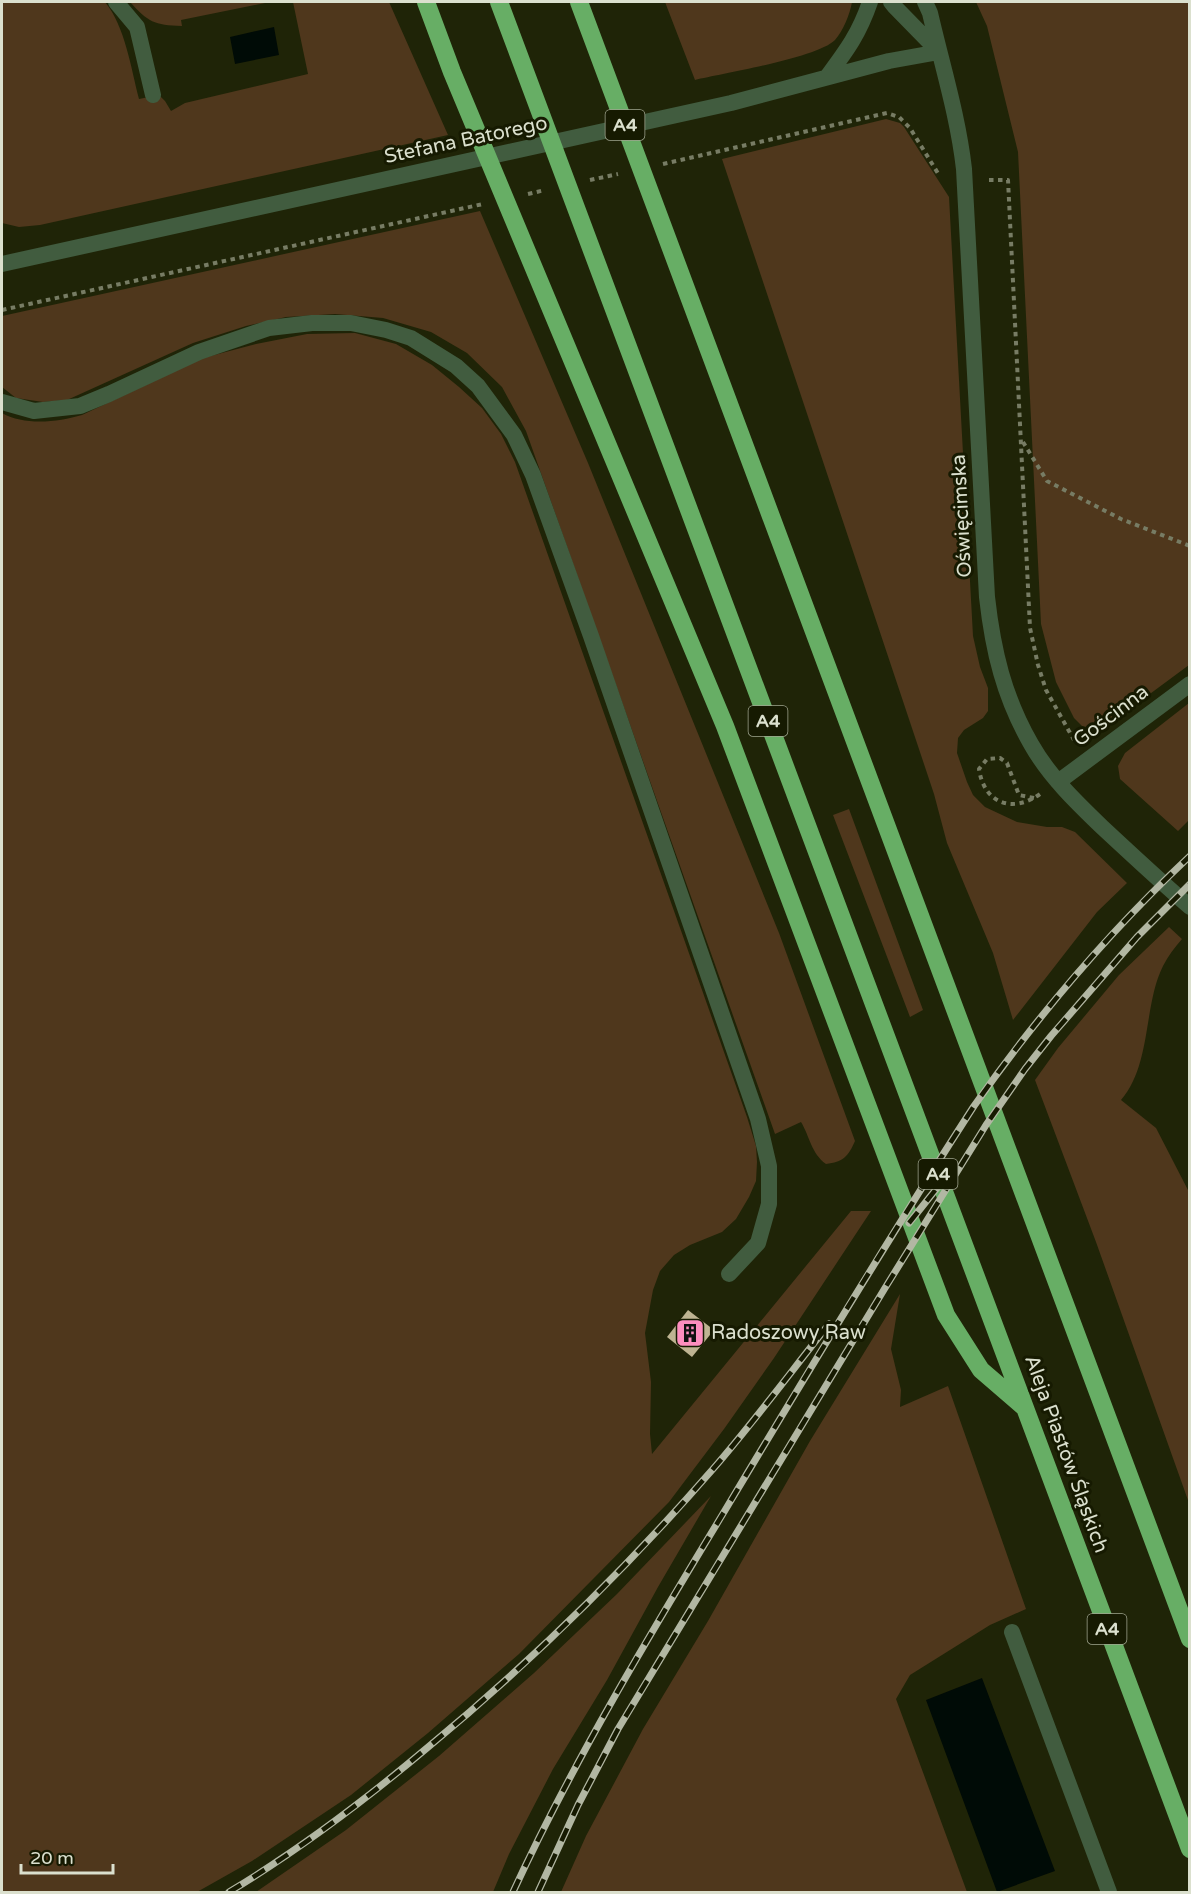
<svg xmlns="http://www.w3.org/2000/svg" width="1191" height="1894" font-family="'Varela Round',sans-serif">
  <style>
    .green { fill: #4f371c }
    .water { fill: #000b06 }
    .building { fill: #beb492 }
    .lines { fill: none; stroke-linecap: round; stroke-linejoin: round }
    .path { stroke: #777c64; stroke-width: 4; stroke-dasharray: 4.5 4.5; stroke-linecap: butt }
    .service { stroke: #415c3f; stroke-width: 16 }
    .tertiary { stroke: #415c3f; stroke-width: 16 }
    .motorway { stroke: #67ae65; stroke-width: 18 }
    .rail-casing { stroke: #b2b7a3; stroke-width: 7 }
    .rail { stroke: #161a01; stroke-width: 4.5; stroke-dasharray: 14; stroke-linecap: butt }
    .labels { text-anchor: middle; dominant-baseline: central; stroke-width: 6; stroke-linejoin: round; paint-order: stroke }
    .shield { fill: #161a01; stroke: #a0a590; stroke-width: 1.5 }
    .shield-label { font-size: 18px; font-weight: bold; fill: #dbe0ce }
    .street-label { font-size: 20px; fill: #dbe0ce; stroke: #161a01 }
    .poi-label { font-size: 20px; fill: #dbe0ce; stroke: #161a01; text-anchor: start }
  </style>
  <rect width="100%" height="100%" fill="#1f2407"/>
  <path class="green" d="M2,2H105C125,26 131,68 139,99L159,95L165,101L171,111L185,103L308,74L293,2H389L448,135L40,225L19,227L2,223Z
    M130,2H270L181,20L182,26C154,25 148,22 130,2Z
    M665,2H852C850,14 843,31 835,40C817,58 724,73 695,80Z
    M976,2H1189V665L1116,719L1102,727L1091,728L1082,726L1074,718L1056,682L1041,624L1018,152L987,26Z
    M886,119L900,123L904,127L949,197L973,636L980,667L988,688V711L983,718L964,730L958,738L957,753L967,782L973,795L985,807L1017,822L1047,827H1062L1075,832L1127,883L1097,912L1013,1020L993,953L947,843L934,794L722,159Z
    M480,211L588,463L779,933L855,1141C848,1157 843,1162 826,1164C811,1153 810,1137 801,1122L775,1134L526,431L502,387L467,353L431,332L383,318L335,314L286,317L246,326L193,343L67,400L43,402L16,398L2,387V316Z
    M355,333L396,344L432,365L459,387L482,408L501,434L515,462L747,1117L756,1146L757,1162L756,1181L749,1197L736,1219L722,1232L690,1245L674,1255L660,1271L653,1290L645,1333L651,1382L650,1434L652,1454L851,1211H871L774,1358L724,1429L669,1502L519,1654L428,1733L351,1795L252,1861L197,1892H2V413C25,426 58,422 82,415L203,358L256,344L307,334Z
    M1189,703V820L1178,831L1120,779L1118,766L1125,753Z
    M849,809L923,1010L910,1017L833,815Z
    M1169,927L1182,939C1175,947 1168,956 1163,966C1143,1006 1152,1064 1121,1100L1156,1128L1189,1192V1503L1096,1242L1035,1080L1058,1048L1119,975Z
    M900,1294L891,1349L901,1390L900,1407L948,1386L1026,1609L990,1625L910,1675L896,1699L967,1892H561L586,1836L643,1729L708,1621L810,1441Z
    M711,1496L658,1587L607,1680L553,1769L509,1854L493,1892H256L346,1830L439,1756L534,1673L617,1594Z"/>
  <path class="water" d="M274,27L279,55L235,64L230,37Z
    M982,1678L1055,1871L997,1892L926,1700Z"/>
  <path class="building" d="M688,1310L714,1330L692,1357L667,1337Z"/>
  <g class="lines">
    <path class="path" d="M663,164L887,113L899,117L910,128L939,175
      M590,180L618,174
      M989,180H1008L1030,628L1038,665L1046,690L1074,740
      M528,194L545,190
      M2,310L483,204
      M1023,442L1047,481L1121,519L1190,546
      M1034,798L1019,795L1007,763L1000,758L987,759L979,769C984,803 1012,814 1040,794"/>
    <path class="service" d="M116,2L137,27L153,95
      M2,402L34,411L80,406L109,394L199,352L269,328L312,323H351L386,330L411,338L456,366L478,386L514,435L533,475L591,636L758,1119L769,1166V1204L758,1243L729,1274
      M1012,1632L1109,1892"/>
    <path class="tertiary" d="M891,2L895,7L939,52
      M925,2L930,13C942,65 958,116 964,169L987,597C993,651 1004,697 1031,744C1049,776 1076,802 1102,827C1131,854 1160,881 1190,907
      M827,77C847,50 859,34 870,2
      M2,264L731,103L889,61L939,52
      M1058,782L1190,684"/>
    <path class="motorway" d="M426,2L452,72L725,726L946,1315L981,1370L1024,1407
      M499,2L1190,1849
      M579,2L1190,1639"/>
    <g class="rail-casing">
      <path id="rail" d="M909,1223L941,1183
        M229,1892C299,1850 364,1801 427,1748C530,1663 625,1570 713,1469C753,1423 790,1373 829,1324
        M513,1892C574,1760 649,1636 724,1512C806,1375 888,1239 974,1106C1038,1015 1109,932 1190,856
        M538,1892L578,1805L618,1729L885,1288L986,1125L1025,1069L1051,1036L1137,937L1190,884"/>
    </g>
    <use href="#rail" class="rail"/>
  </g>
  <defs>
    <g id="building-square" transform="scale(1.5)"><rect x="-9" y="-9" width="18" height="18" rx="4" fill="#fd8ebf" stroke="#161a01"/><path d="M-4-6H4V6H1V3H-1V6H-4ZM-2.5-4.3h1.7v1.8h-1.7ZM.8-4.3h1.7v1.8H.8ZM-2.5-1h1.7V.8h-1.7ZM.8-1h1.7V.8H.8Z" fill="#111"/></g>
  </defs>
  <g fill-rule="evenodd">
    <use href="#building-square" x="690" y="1333"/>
  </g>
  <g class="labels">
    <g class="shield">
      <rect x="605.5" y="110" width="39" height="30" rx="4.5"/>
      <rect x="748.5" y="706" width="39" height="30" rx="4.5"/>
      <rect x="918.5" y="1159" width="39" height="30" rx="4.5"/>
      <rect x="1087.5" y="1614" width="39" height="30" rx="4.5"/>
    </g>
    <g class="shield-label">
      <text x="625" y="125">A4</text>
      <text x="768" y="721">A4</text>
      <text x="938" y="1174">A4</text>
      <text x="1107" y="1629">A4</text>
    </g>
    <g class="street-label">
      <text transform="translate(466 140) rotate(-12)">Stefana Batorego</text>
      <text transform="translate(962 516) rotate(-93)">Oświęcimska</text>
      <text transform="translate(1111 716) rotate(-37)">Gościnna</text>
      <text transform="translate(1066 1454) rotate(70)">Aleja Piastów Śląskich</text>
    </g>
    <g class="poi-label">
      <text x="711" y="1333">Radoszowy Raw</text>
    </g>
  </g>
  <rect width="1191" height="1894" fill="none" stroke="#dbe0ce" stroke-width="6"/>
  <path d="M21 1864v9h92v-9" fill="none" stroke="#dbe0ce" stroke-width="3"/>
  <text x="30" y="1864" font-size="18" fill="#dbe0ce" stroke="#161a01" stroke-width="4.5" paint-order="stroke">20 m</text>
</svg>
